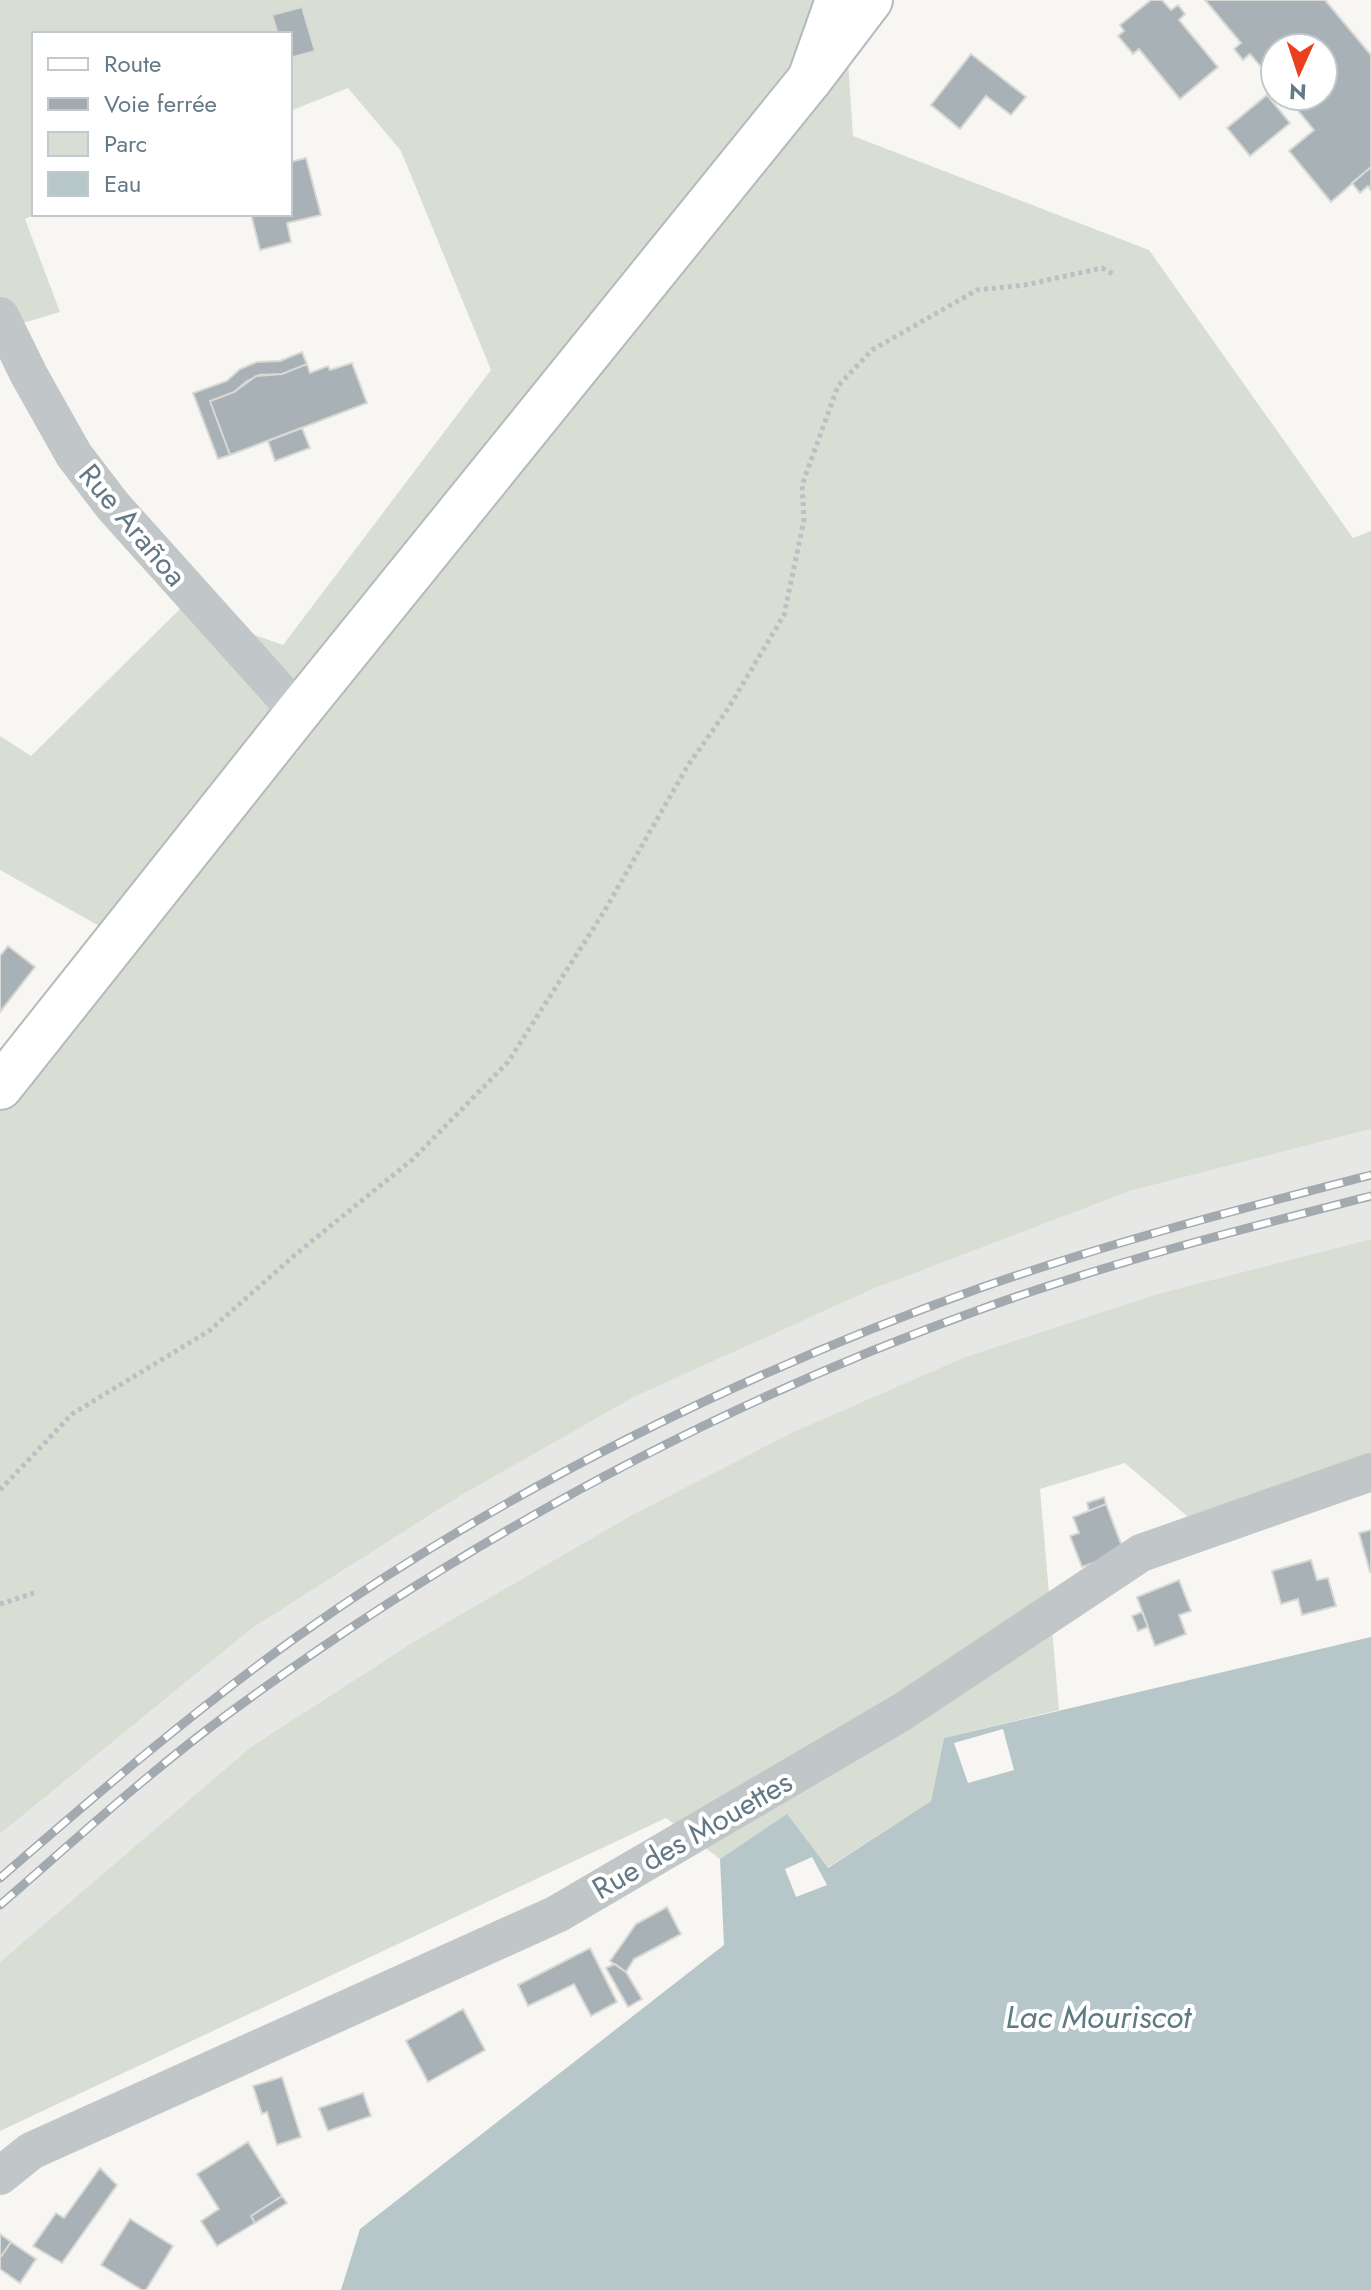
<svg xmlns="http://www.w3.org/2000/svg" width="1371" height="2290" font-family="Jost,sans-serif">
  <style>
    .built { fill: #e7e8e6 }
    .green { fill: #d8ded4 }
    .water { fill: #b7c6c8 }
    .pier { fill: #f7f6f3 }
    .building { fill: #a8b2b6; stroke: #d8d8d5; stroke-width: 2 }
    .lines { fill: none; stroke-linecap: round; stroke-linejoin: round }
    .primary-casing { stroke: #b5babd; stroke-width: 48 }
    .motorway-casing { stroke: #b4b9bc; stroke-width: 48 }
    .path { stroke: #bdc0c2; stroke-width: 5; stroke-dasharray: 4 4; stroke-linecap: butt }
    .minor { stroke: #c1c7c9; stroke-width: 38 }
    .primary { stroke: #fff; stroke-width: 44 }
    .motorway { stroke: #fff; stroke-width: 44 }
    .rail-casing { stroke: #a2aaaf; stroke-width: 9 }
    .rail { stroke: #fff; stroke-width: 6; stroke-dasharray: 18; stroke-linecap: butt }
    .labels { text-anchor: middle; dominant-baseline: central; stroke-width: 8; stroke-linejoin: round; paint-order: stroke }
    .street-label { font-size: 30px; fill: #647985; stroke: #fff }
    .water-label { font-size: 32px; font-style: italic; fill: #5f7b82; stroke: #fff }
  </style>
  <rect width="100%" height="100%" fill="#f7f6f3"/>
  <path class="built" d="M1371,1129V1239L1157,1294L965,1357L793,1432L630,1516L415,1641L252,1746L0,1962V1834L251,1629L460,1496L634,1397L873,1289L1130,1191Z"/>
  <path class="green" d="M0,0H844L853,136L1149,250L1353,538L1371,531V1129L1130,1191L873,1289L634,1397L460,1496L251,1629L0,1834V1052L101,927L0,870V736L31,756L180,609L283,645L491,370L401,151L348,88L290,111V34H34V214H36L25,219L60,312L0,330Z
    M1371,1239V1459L1194,1522L1125,1463L1040,1489L1059,1710L944,1738L931,1801L827,1868L787,1815L720,1859L666,1818L0,2131V1962L252,1746L415,1641L630,1516L793,1432L965,1357L1157,1294Z"/>
  <path class="water" d="M1371,1637V2290H341L360,2229L724,1945L720,1859L787,1814L828,1868L931,1801L944,1738Z"/>
  <path class="pier" d="M1003,1729L1014,1770L968,1783L954,1743Z
    M812,1857L827,1885L796,1897L785,1869Z"/>
  <path class="building" d="M1151,0H1162L1171,10L1178,5L1185,14L1179,20L1218,67L1180,99L1139,49L1133,54L1118,36L1124,31L1120,25Z
    M1205,0H1325L1371,55V167L1331,202L1289,151L1314,130L1286,96H1323V48H1275V83L1250,54L1243,60L1234,49L1241,43Z
    M302,7L315,51L290,58V34H278L272,15Z
    M971,54L1026,97L1011,115L986,96L960,129L931,105Z
    M1267,95L1290,123L1250,156L1227,128Z
    M306,158L321,215L287,223L291,242L260,250L251,214H290V162Z
    M1371,167V190L1368,186L1360,193L1352,183Z
    M302,352L307,364L282,374L256,376L234,392L210,401L230,455L218,459L193,393L227,381L240,369L257,362L280,361Z
    M352,363L367,403L230,455L210,401L234,392L247,381L259,375L282,374L307,364L310,373L328,366L330,370Z
    M302,428L310,448L275,461L268,441Z
    M8,946L35,967L0,1012V956Z
    M1104,1497L1106,1504L1089,1511L1087,1503Z
    M1106,1504L1124,1552L1082,1567L1070,1536L1079,1533L1073,1517Z
    M1371,1530V1572H1370L1359,1533Z
    M1311,1560L1317,1580L1328,1578L1336,1606L1302,1615L1298,1599L1281,1604L1272,1571Z
    M1179,1580L1191,1611L1179,1615L1186,1634L1155,1646L1137,1597Z
    M1142,1612L1148,1627L1138,1631L1132,1616Z
    M667,1907L681,1934L634,1959L626,1972L610,1961L636,1924Z
    M590,1948L617,2002L591,2016L574,1984L528,2006L518,1985Z
    M615,1964L626,1972L642,1999L628,2007L606,1968Z
    M463,2009L485,2050L428,2082L406,2041Z
    M282,2077L301,2137L277,2145L267,2112L262,2114L253,2086Z
    M363,2093L371,2116L328,2131L319,2108Z
    M248,2142L282,2196L251,2216L255,2223L217,2246L201,2221L219,2209L197,2174Z
    M100,2168L117,2185L62,2263L33,2246L56,2213L64,2218Z
    M282,2196L287,2203L255,2223L251,2216Z
    M130,2219L173,2246L146,2290H142L101,2265Z
    M0,2234L11,2242L0,2258Z
    M11,2242L36,2259L20,2283L0,2269V2258Z"/>
  <g class="lines">
    <g class="primary-casing">
      <path id="primary" d="M0,1087L298,712L810,79L870,0"/>
    </g>
    <g class="motorway-casing">
      <path id="motorway" d="M810,79L838,0"/>
    </g>
    <path class="path" d="M0,1490L72,1414L209,1331L296,1254L413,1159L508,1062L605,910L687,767L729,707L784,615L804,520L802,485L838,386L872,350L977,290L1025,285L1102,268L1113,274
      M0,1604L34,1593"/>
    <path class="minor" d="M0,316L29,375L74,455L113,506L298,712
      M0,2176L31,2151L557,1914L902,1712L1141,1553L1371,1472"/>
    <use href="#primary" class="primary"/>
    <use href="#motorway" class="motorway"/>
    <g class="rail-casing">
      <path id="rail" d="M0,1878C97,1794 193,1711 298,1636C501,1491 745,1372 980,1288C1108,1243 1240,1209 1371,1175
        M0,1905C75,1840 149,1772 228,1714C460,1543 715,1404 987,1307C1112,1262 1242,1229 1371,1196"/>
    </g>
    <use href="#rail" class="rail"/>
  </g>
  <g class="labels">
    <g class="street-label">
      <text transform="translate(133 525) rotate(50)">Rue Arañoa</text>
      <text transform="translate(692 1835) rotate(-30)">Rue des Mouettes</text>
    </g>
    <g class="water-label">
      <text x="1098" y="2017">Lac Mouriscot</text>
    </g>
  </g>
  <rect x="32" y="32" width="260" height="184" fill="#ffffff" stroke="#c1c9ce" stroke-width="2"/>
  <rect x="48" y="58" width="40" height="12" fill="#ffffff" stroke="#c1c9ce" stroke-width="2"/>
  <text x="104" y="72" font-size="24" fill="#647985">Route</text>
  <rect x="48" y="98" width="40" height="12" fill="#a2aaaf" stroke="#c1c9ce" stroke-width="2"/>
  <text x="104" y="112" font-size="24" fill="#647985">Voie ferrée</text>
  <rect x="48" y="132" width="40" height="24" fill="#d8ded4" stroke="#c1c9ce" stroke-width="2"/>
  <text x="104" y="152" font-size="24" fill="#647985">Parc</text>
  <rect x="48" y="172" width="40" height="24" fill="#b7c6c8" stroke="#c1c9ce" stroke-width="2"/>
  <text x="104" y="192" font-size="24" fill="#647985">Eau</text>
  <g transform="translate(1299 72) rotate(183)"><circle r="38" fill="#ffffff" stroke="#c1c9ce" stroke-width="2"/>
  <path d="M0-6L14 30L0 20L-14 30Z" fill="#eb401e"/>
  <text y="-12" font-size="22" font-weight="bold" text-anchor="middle" fill="#647985">N</text>
  </g>
</svg>
